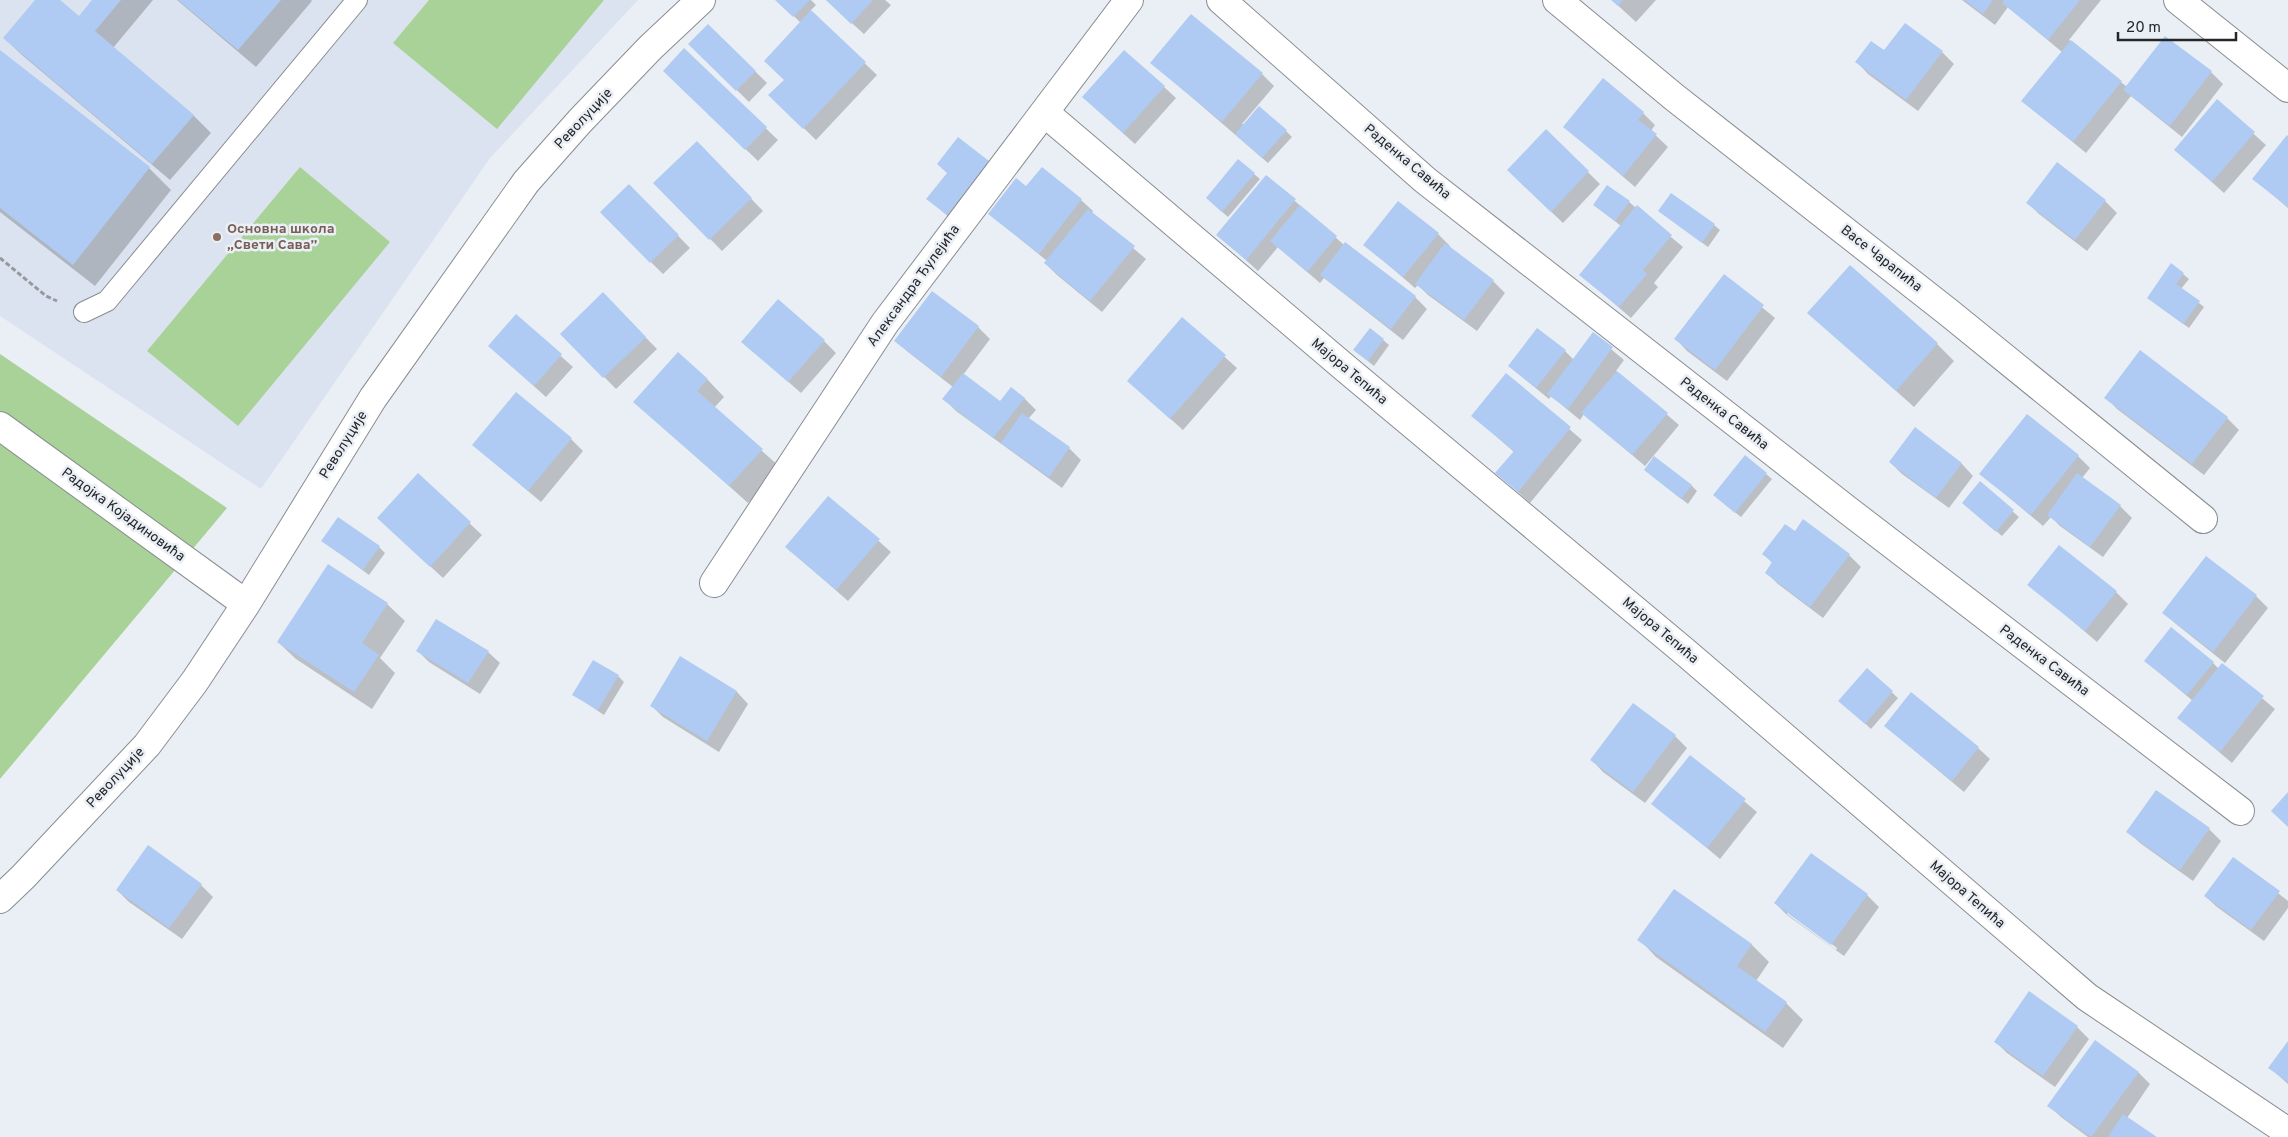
<svg xmlns="http://www.w3.org/2000/svg" width="2288" height="1137" font-family="Overpass,sans-serif">
  <style>
    .built { fill: #dae3ef }
    .green { fill: #a8d297 }
    .shadow { fill: #0003; fill-rule: evenodd }
    .building { fill: #afcbf3 }
    .lines { fill: none; stroke-linecap: round; stroke-linejoin: round }
    .service-casing { stroke: #898d92; stroke-width: 22 }
    .minor-casing { stroke: #898d92; stroke-width: 30 }
    .path { stroke: #96999e; stroke-width: 3; stroke-dasharray: 5 2.5; stroke-linecap: butt }
    .service { stroke: #fff; stroke-width: 20 }
    .minor { stroke: #fff; stroke-width: 28 }
    .education-dot { fill: #8d6e63; stroke: #eaeff5; stroke-width: 2 }
    .labels { text-anchor: middle; dominant-baseline: central; stroke-width: 5; stroke-linejoin: round; paint-order: stroke }
    .street-label { font-size: 14px; fill: #252629; stroke: #eaeff5 }
    .education-label { font-size: 14px; font-weight: bold; fill: #785e54; stroke: #eaeff5; text-anchor: start }
  </style>
  <rect width="100%" height="100%" fill="#eaeff5"/>
  <path class="built" d="M0,0H638L490,158L261,489L0,316Z"/>
  <path class="green" d="M429,0H604L497,129L393,43Z
    M300,167L390,242L238,426L147,351Z
    M0,354L227,508L0,779Z"/>
  <path class="shadow" d="M36,0H58L79,17L94,0H153L113,48L194,116L211,133L170,180L22,55L4,38Z
    M177,0H311L312,1L256,67Z
    M777,0H811L816,5L810,11L877,75L816,140L782,107L785,80L801,23Z
    M826,0H885L891,5L864,34Z
    M1612,0H1656L1636,22Z
    M1962,0H2101L2069,40L2127,87L2211,72L2223,84L2182,137L2131,96L2086,153L2023,101L2062,52L2008,7L1995,25Z
    M708,25L767,83L749,102L690,44Z
    M1905,25L1942,52L1954,64L1918,111L1868,74L1857,62L1884,52Z
    M684,50L778,140L758,161L676,82Z
    M0,52L149,168L171,190L95,286L0,212Z
    M1152,63L1262,74L1274,86L1242,124L1286,131L1292,137L1268,163Z
    M1164,87L1176,98L1135,144L1096,109Z
    M2217,101L2266,145L2224,193L2176,150Z
    M1643,113L1655,125L1651,131L1668,147L1635,187L1565,127Z
    M1546,131L1600,184L1563,223L1520,182Z
    M2288,137V208L2254,179Z
    M958,139L1000,174L959,226L928,199L948,174Z
    M697,143L763,211L722,251L655,183Z
    M1254,174L1260,179L1228,217L1213,204Z
    M1267,176L1344,245L1415,297L1427,309L1403,340L1324,278L1320,283L1278,247L1258,271L1218,235Z
    M629,186L690,248L663,274L601,213Z
    M1027,188L1081,200L1093,211L1092,213L1146,259L1102,312L1057,275L1045,263L1047,261L990,214Z
    M2105,201L2117,213L2087,251L2039,214L2028,203Z
    M1629,202L1683,247L1654,283L1658,287L1631,318L1581,275L1621,226L1594,205Z
    M1659,211L1714,225L1720,230L1708,247Z
    M1438,234L1450,246L1448,248L1493,281L1505,293L1477,331L1428,295L1418,285L1415,288L1364,244Z
    M2183,274L2189,279L2181,289L2204,307L2189,328L2148,298Z
    M1724,276L1775,318L1727,381L1687,351L1676,339Z
    M932,293L978,327L990,339L963,375L1000,403L1024,398L1036,410L1028,419L1069,448L1081,460L1062,488L956,411L944,399L953,387L908,352L896,341Z
    M603,294L657,349L616,389L562,334Z
    M1809,313L1937,344L1954,361L1914,407Z
    M516,316L573,367L546,397L489,346Z
    M1182,319L1237,368L1183,430L1128,381Z
    M1370,329L1389,345L1374,366L1354,350Z
    M1593,334L1624,360L1616,371L1679,425L1645,466L1584,414L1580,420L1551,396L1549,399L1509,366L1565,351L1574,360Z
    M824,341L836,353L801,393L743,342Z
    M1506,375L1582,440L1530,503L1497,473L1514,452L1473,416Z
    M707,379L724,397L714,408L780,467L748,503L635,402Z
    M2106,397L2227,418L2239,430L2204,475L2117,409Z
    M2028,416L2078,456L2090,468L2082,478L2120,506L2132,518L2103,557L2060,526L2051,517L2043,526L1981,474Z
    M1916,429L1962,464L1973,476L1949,508L1902,474L1890,462Z
    M571,439L583,451L541,502L474,445Z
    M1645,470L1691,485L1697,491L1688,504Z
    M1766,474L1772,479L1741,517L1720,500Z
    M418,475L482,535L443,578L391,530Z
    M1980,483L2019,517L2002,536L1969,508Z
    M829,497L891,552L848,601L799,558Z
    M323,541L379,547L385,553L369,575Z
    M1764,554L1849,555L1861,567L1823,618L1778,584L1767,573L1773,564Z
    M2029,584L2116,592L2128,604L2097,642Z
    M2256,596L2268,608L2225,663L2176,624L2164,613Z
    M387,604L405,621L380,658L395,673L372,709L296,659L278,642Z
    M417,650L488,652L500,663L480,694L429,662Z
    M681,658L737,692L748,704L719,752L663,717L651,705Z
    M2145,661L2213,663L2219,669L2222,665L2275,709L2232,763L2179,718L2193,701Z
    M1867,670L1898,698L1871,729L1846,706Z
    M618,676L624,682L604,715L574,695Z
    M1633,705L1675,736L1687,748L1645,803L1603,772L1592,760Z
    M1885,726L1978,748L1990,759L1964,792Z
    M1690,756L1757,812L1720,859L1653,803Z
    M2156,792L2209,829L2221,841L2193,881L2140,843L2128,832Z
    M1811,854L1867,895L1879,907L1844,956L1787,915L1775,903ZM1787,911L1837,948L1836,950L1787,914Z
    M2233,858L2288,901V908L2264,941L2217,907L2205,896Z
    M201,885L213,897L182,939L129,902L117,890Z
    M1675,890L1752,945L1769,962L1756,981L1786,1003L1803,1020L1783,1048L1656,957L1639,939Z
    M2029,993L2077,1027L2089,1039L2055,1087L2007,1053L1995,1041Z
    M2095,1041L2139,1073L2150,1084L2127,1118L2155,1137H2088L2061,1117L2049,1106Z
    M2288,1043V1084L2270,1068Z"/>
  <path class="building" d="M35,0H60L79,16L92,0H121L95,31L194,115L152,164L3,38Z
    M178,0H281L238,50Z
    M775,0H810L793,17Z
    M826,0H873L851,24Z
    M1611,0H1623L1618,6Z
    M1964,0H1993L1983,14Z
    M2004,0H2080L2048,40L2002,3Z
    M811,10L866,62L803,129L768,95L784,80L764,61Z
    M1191,14L1263,73L1222,122L1150,63Z
    M1905,23L1943,51L1906,100L1855,62L1871,41L1884,50Z
    M708,24L756,71L736,91L688,44Z
    M2165,36L2212,71L2170,126L2123,90Z
    M2071,40L2122,81L2073,142L2021,101Z
    M684,48L767,127L745,150L663,71Z
    M0,50L150,167L73,265L0,208Z
    M1124,50L1165,86L1123,133L1082,97Z
    M1603,78L1644,112L1638,120L1657,134L1623,176L1563,127Z
    M2217,99L2255,132L2212,182L2174,150Z
    M1259,106L1287,130L1262,158L1235,134Z
    M1546,129L1589,171L1551,212L1507,170Z
    M2287,135L2288,136V207L2252,179Z
    M958,137L989,161L947,215L926,199L947,173L937,164Z
    M697,141L752,198L709,240L653,183Z
    M1238,159L1255,173L1222,212L1206,198Z
    M2057,162L2106,200L2075,240L2026,203Z
    M1042,167L1082,199L1039,254L988,214L1016,178L1026,186Z
    M1266,175L1296,199L1246,260L1216,235Z
    M629,184L679,235L650,263L600,212Z
    M1607,185L1630,201L1615,221L1593,205Z
    M1671,193L1715,224L1702,243L1658,211Z
    M1398,201L1439,233L1403,277L1363,245Z
    M1300,205L1337,236L1307,272L1270,241Z
    M1637,205L1672,235L1643,270L1647,274L1619,307L1579,275Z
    M1088,209L1135,246L1090,301L1044,263Z
    M1345,242L1416,296L1391,329L1320,275Z
    M1445,243L1494,280L1464,320L1415,284Z
    M2171,263L2184,273L2176,284L2200,301L2183,324L2147,298Z
    M1850,265L1938,343L1896,391L1807,313Z
    M1724,274L1764,305L1715,370L1674,339Z
    M932,291L979,326L941,377L894,341Z
    M603,292L646,337L603,378L560,334Z
    M778,299L825,340L788,382L741,342Z
    M516,314L562,354L534,386L488,346Z
    M1182,317L1226,355L1170,419L1127,381Z
    M1370,328L1384,339L1368,361L1353,350Z
    M1537,328L1566,350L1536,388L1508,366Z
    M1593,332L1613,347L1568,409L1547,394Z
    M2140,350L2228,417L2192,464L2104,398Z
    M678,352L708,379L697,391L763,449L729,486L633,402Z
    M1617,371L1668,413L1632,455L1581,413Z
    M963,373L1000,401L1011,387L1025,398L993,438L942,399Z
    M1506,373L1571,427L1518,492L1495,473L1514,451L1471,416Z
    M516,392L572,438L528,491L472,445Z
    M1022,413L1070,447L1049,477L1001,443Z
    M2027,414L2079,455L2031,515L1979,474Z
    M1915,427L1962,463L1936,498L1889,462Z
    M1745,455L1767,473L1735,513L1713,495Z
    M1654,456L1692,485L1681,499L1644,470Z
    M418,473L471,522L430,567L377,518Z
    M2077,473L2121,505L2090,547L2047,515Z
    M1980,481L2014,510L1996,532L1962,503Z
    M828,496L880,539L836,590L785,547Z
    M338,517L380,546L363,570L321,541Z
    M1803,519L1850,554L1810,607L1765,573L1772,562L1762,554L1785,524L1795,531Z
    M2059,545L2117,591L2085,631L2027,585Z
    M2206,556L2257,595L2213,652L2162,613Z
    M328,564L388,603L362,643L379,655L354,692L277,642Z
    M436,619L489,651L468,683L416,651Z
    M2171,627L2214,662L2187,695L2144,661Z
    M680,656L737,691L707,741L650,706Z
    M593,660L619,675L598,710L572,695Z
    M2222,663L2264,696L2220,752L2177,718Z
    M1867,668L1893,691L1865,724L1838,701Z
    M1911,692L1979,747L1952,781L1884,726Z
    M1633,703L1676,735L1633,792L1590,760Z
    M1690,755L1746,799L1707,848L1651,804Z
    M2156,790L2210,828L2180,870L2126,832Z
    M2288,792V827L2271,811Z
    M148,845L202,884L169,928L116,890Z
    M1811,853L1868,894L1831,945L1774,903Z
    M2233,857L2280,891L2251,930L2204,896Z
    M1674,889L1752,944L1737,966L1787,1002L1765,1032L1637,940Z
    M2029,991L2078,1026L2043,1076L1994,1042Z
    M2095,1040L2139,1072L2091,1137L2047,1106Z
    M2288,1041V1082L2268,1068Z
    M2123,1114L2157,1137H2108Z"/>
  <g class="lines">
    <g class="service-casing">
      <path id="service" d="M84,312L107,301L357,0"/>
    </g>
    <g class="minor-casing">
      <path id="minor" d="M1221,0L1425,180L1850,512L2240,811
        M1557,0L1674,97L1948,312L2203,519
        M2178,0L2288,88
        M1045,113L1344,367L1685,652L2087,997L2288,1132
        M0,426L246,604
        M714,583L885,323L1129,0
        M0,899L23,877L147,745L195,681L246,604L373,398L526,182L580,121L650,48L701,0"/>
    </g>
    <path class="path" d="M0,258L46,296L57,301"/>
    <use href="#service" class="service"/>
    <use href="#minor" class="minor"/>
  </g>
  <circle class="education-dot" cx="217" cy="237" r="5"/>
  <g class="labels">
    <g class="street-label">
      <text transform="translate(584 119) rotate(-47)">Револуције</text>
      <text transform="translate(1407 162) rotate(40)">Раденка Савића</text>
      <text transform="translate(1881 259) rotate(38)">Васе Чарапића</text>
      <text transform="translate(914 286) rotate(-54)">Александра Ђулејића</text>
      <text transform="translate(1349 372) rotate(40)">Мајора Тепића</text>
      <text transform="translate(1724 414) rotate(38)">Раденка Савића</text>
      <text transform="translate(344 445) rotate(-58)">Револуције</text>
      <text transform="translate(123 515) rotate(36)">Радојка Којадиновића</text>
      <text transform="translate(1660 631) rotate(40)">Мајора Тепића</text>
      <text transform="translate(2044 661) rotate(37)">Раденка Савића</text>
      <text transform="translate(116 778) rotate(-47)">Револуције</text>
      <text transform="translate(1967 895) rotate(41)">Мајора Тепића</text>
    </g>
    <g class="education-label">
      <text x="227" y="229">Основна школа<tspan x="227" dy="16">„Свети Сава”</tspan></text>
    </g>
  </g>
  <path d="M2118 32v8h118v-8" fill="none" stroke="#252629" stroke-width="2.5"/>
  <text x="2126" y="32" font-size="15" fill="#252629" stroke="#eaeff5" stroke-width="4" paint-order="stroke">20 m</text>
</svg>
